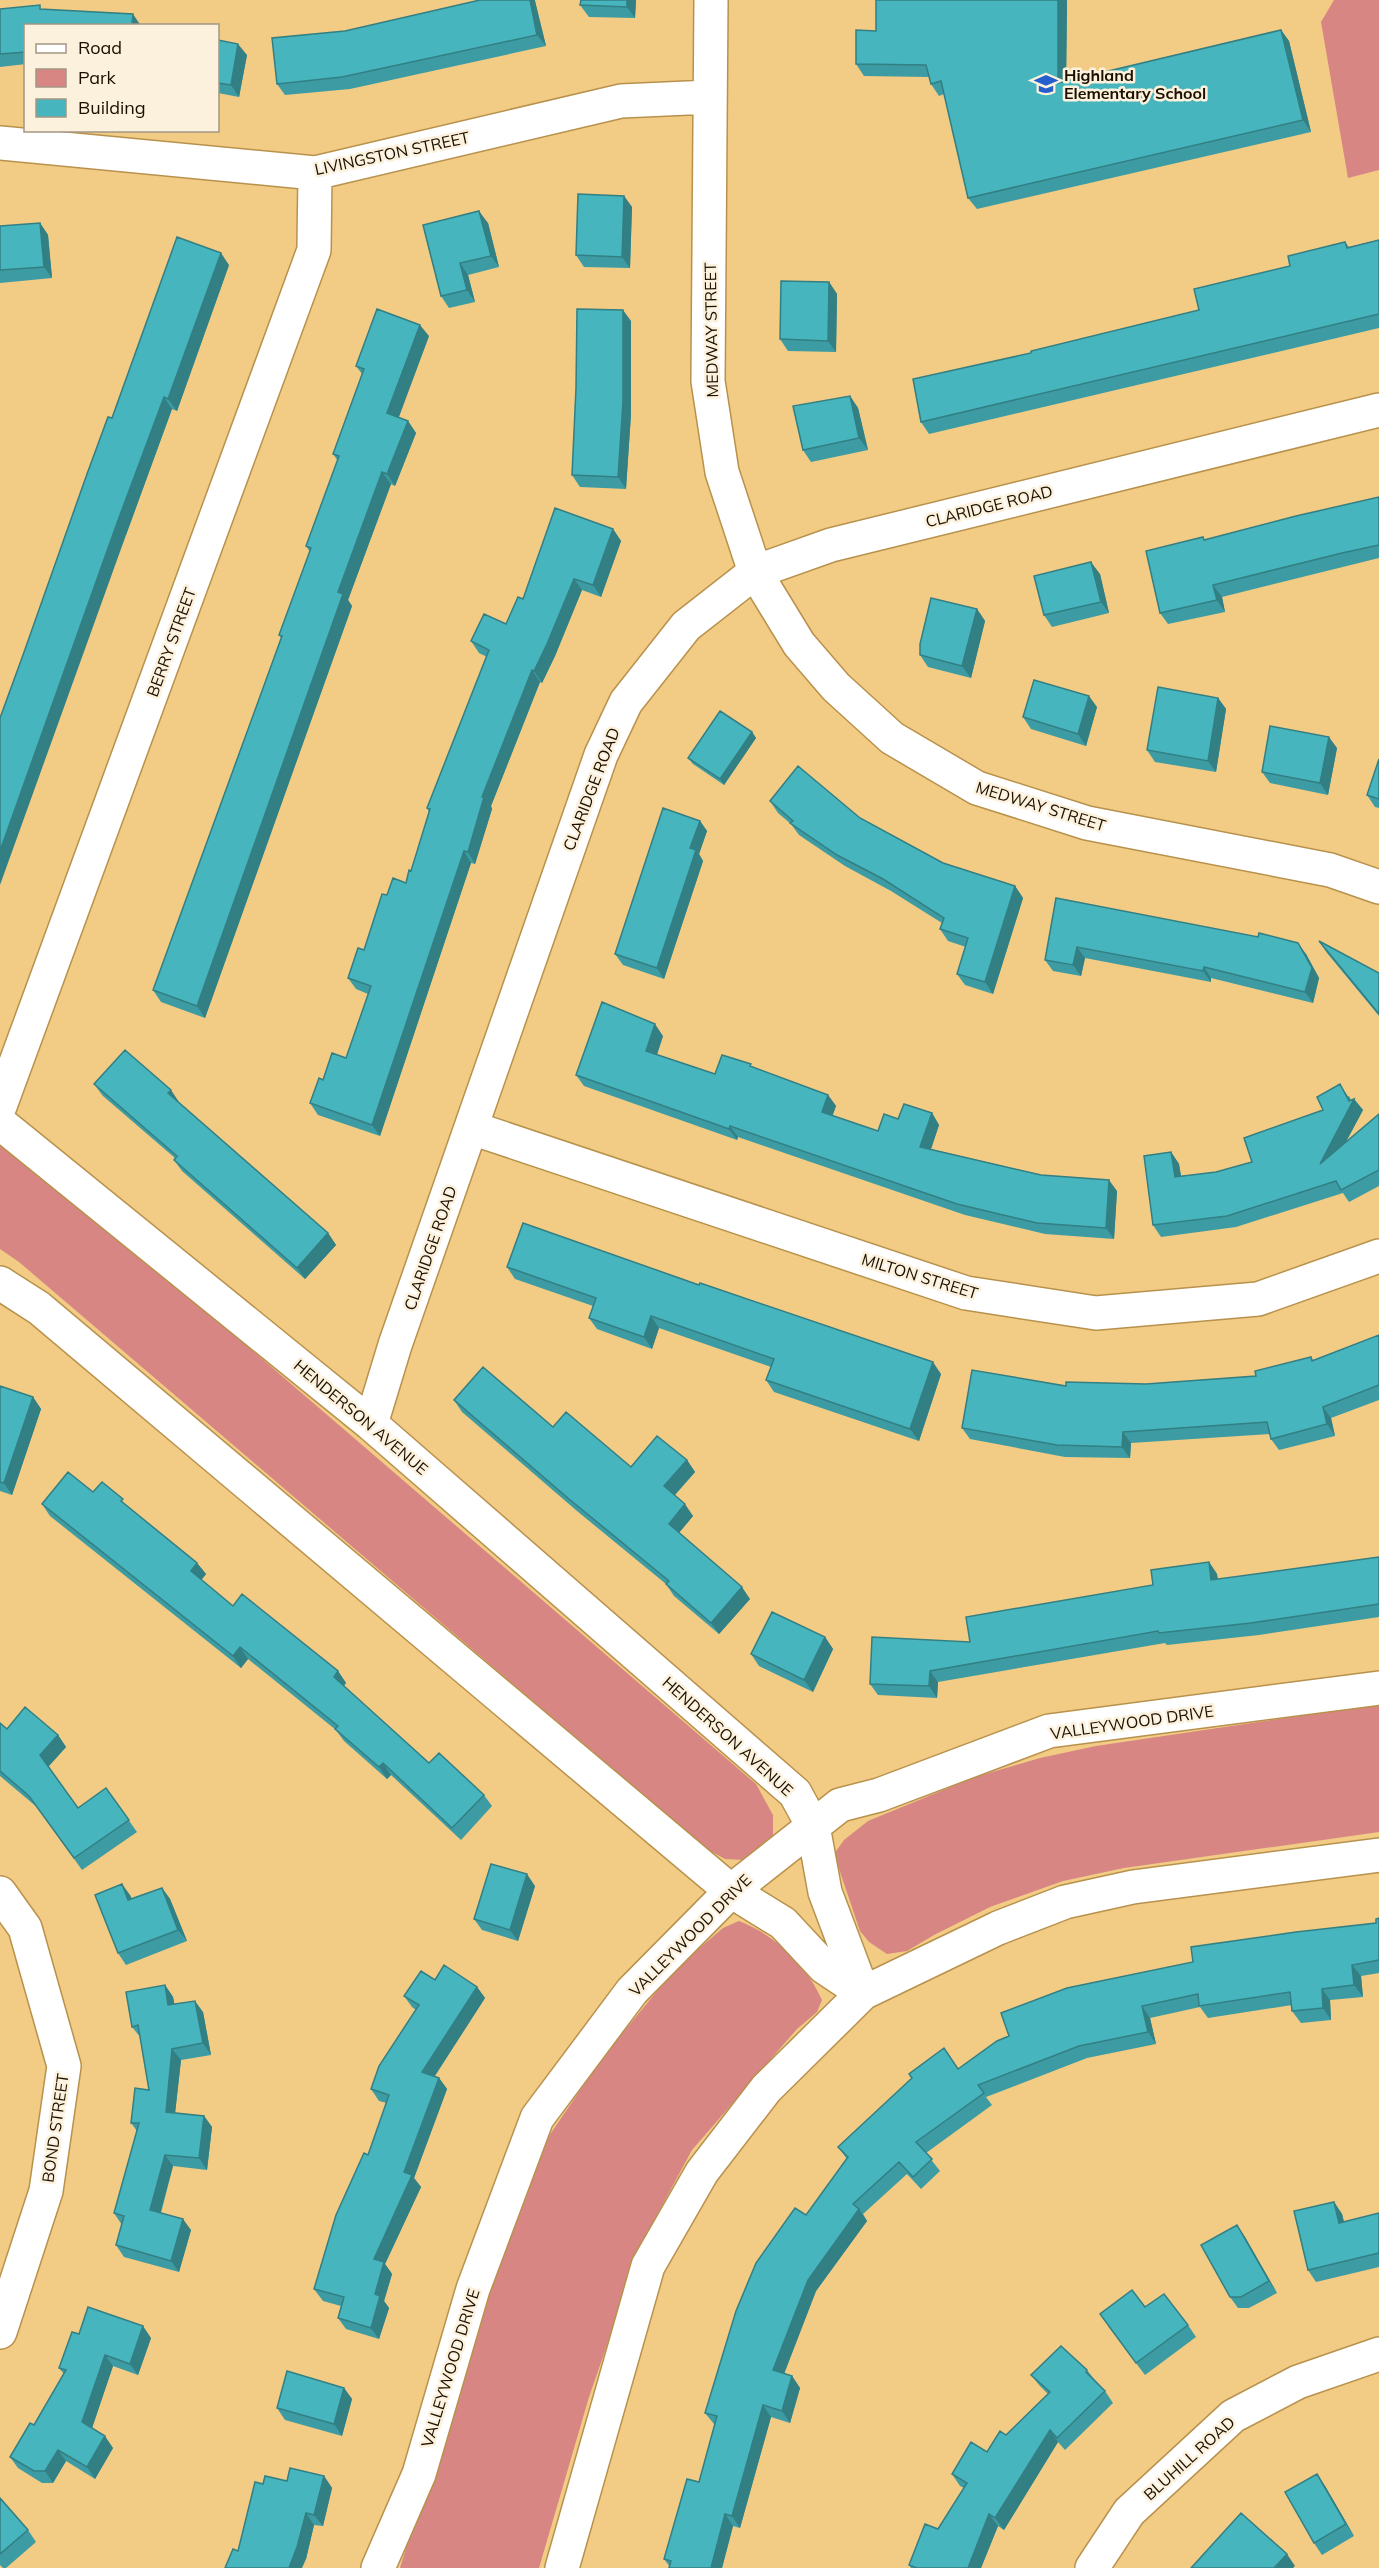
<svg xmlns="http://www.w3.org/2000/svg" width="1379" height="2568" font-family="Mulish,sans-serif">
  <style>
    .green { fill: #d78684 }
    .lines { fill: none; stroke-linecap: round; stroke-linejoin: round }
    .minor-casing { stroke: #b8924d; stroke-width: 36 }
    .minor { stroke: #fff; stroke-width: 33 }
    .wall { fill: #3d9ca3 }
    .shaded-wall { fill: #327f84 }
    .building { fill: #47b5bd; stroke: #327f84; stroke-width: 1.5 }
    .labels { text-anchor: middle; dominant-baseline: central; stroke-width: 5; stroke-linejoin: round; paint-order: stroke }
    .poi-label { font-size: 16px; font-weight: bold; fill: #1b1000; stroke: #fcf1dc; text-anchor: start }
    .street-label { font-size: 16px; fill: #1b1000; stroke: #fcf1dc }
  </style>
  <rect width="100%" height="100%" fill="#f2cb85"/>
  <path class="green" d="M1334,0H1379V170L1348,178L1321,22Z
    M0,1140L67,1194L246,1345L756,1784L773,1815V1838L744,1860L725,1859L705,1848L19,1262L0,1249Z
    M1379,1704V1832L1124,1868L1063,1881L990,1907L934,1935L907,1951L887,1954L869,1942L860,1931L834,1854L844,1840L868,1821L975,1777L1040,1758L1096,1746Z
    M739,1921C775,1935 806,1964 822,2000L817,2012L797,2029L692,2150L644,2239L589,2397L539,2568H400L484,2294L536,2155L602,2058L676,1968L723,1928Z"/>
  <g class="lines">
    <g class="minor-casing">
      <path id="minor" d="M711,0L708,381L722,472L755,572L799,644L836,687L892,738L977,788L1087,823L1330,870L1379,887
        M0,143L315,173L621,101L710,97
        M0,1106L314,250L315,173
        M0,1123L371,1424L795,1793L813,1826L825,1892L863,1993
        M472,1128L966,1293L1096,1313L1258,1299L1379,1256
        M0,1283L39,1308L731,1891L783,1923L824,1967L863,1993
        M371,1424L395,1345L601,755L626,702L686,626L755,572L831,545L1379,410
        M0,1893L25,1928L64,2066L46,2191L0,2332
        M378,2568L419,2474L473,2289L537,2118L632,1991L731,1891L840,1805L879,1795L1049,1731L1379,1688
        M562,2568L648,2266L702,2172L766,2089L863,1993L998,1928L1065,1902L1133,1887L1379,1855
        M1092,2568L1129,2512L1233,2416L1298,2382L1379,2354"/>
    </g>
    <use href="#minor" class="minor"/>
  </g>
  <path class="wall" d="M581,0H636L635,18L589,17L580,5Z
    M876,0H1067L1066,81L1281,30L1289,41L1311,132L977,209L968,198L944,94L939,96L931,84L929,77L864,76L856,64L876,31Z
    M535,1L546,46L350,89L285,95L277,84L345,31Z
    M0,9L26,26V64L0,67Z
    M218,40L247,55L239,97L218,93Z
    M624,196L632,207L630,268L584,267L576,255Z
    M40,223L48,235L52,278L0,283V226Z
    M488,223L499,267L468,275L475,302L449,308L441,296L423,225Z
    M1379,240V328L929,434L921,422L1199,310L1290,266L1345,242L1349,247Z
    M229,265L177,411L172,409L126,535L112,418Z
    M829,282L837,294L836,352L788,351L780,339Z
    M631,321V414L626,489L580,487L572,475L576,388Z
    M429,336L398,418L408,421L416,433L395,486L391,484L348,600L352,606L205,1018L161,1002L153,990L281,638L279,635L310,552L306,546L338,461L333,454L362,374L356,366Z
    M850,396L858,408L868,450L811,462L803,450Z
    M1379,497V558L1222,597L1225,612L1168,624L1160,613L1205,540Z
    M613,529L621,541L601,597L582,590L555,656L542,683L540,682L491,806L492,809L475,864L471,863L380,1136L318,1115L310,1103L323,1080L346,1058L368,994L356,989L348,978L364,950L387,895L406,883L411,871L429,812L427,808L487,657L479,653L471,641L506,624L523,599Z
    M1100,574L1109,613L1052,627L1044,615Z
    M977,609L985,621L971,678L928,667L920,655Z
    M1218,698L1226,709L1216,772L1155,762L1147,750Z
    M1097,707L1086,746L1031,729L1023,717Z
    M752,732L756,738L724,785L693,764L688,758Z
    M1337,748L1328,795L1270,783L1262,772Z
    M1379,759V808L1375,807L1367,795Z
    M770,801L860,818L943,863L1015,886L1023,898L993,994L965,985L957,974L966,947L948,941L940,929L942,923L891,891L845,866L799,835L791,824L778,813Z
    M700,821L707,831L699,854L703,861L664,979L623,965L615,954Z
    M1056,898L1306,954L1319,978L1313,1003L1211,978V982L1085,958L1081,976L1053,971L1045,960Z
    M1319,941L1379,973V1016L1327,953Z
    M663,1036L657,1055L715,1074L753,1067L828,1095L836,1106L832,1116L878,1131L898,1119L932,1113L939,1125L931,1149L1041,1175L1117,1191L1114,1239L1045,1234L965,1215L738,1137L737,1140L584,1086L576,1075Z
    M94,1084L179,1102H178L328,1233L336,1245L305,1279L182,1171L174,1160L175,1158L103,1096Z
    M1349,1096L1351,1100L1354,1099L1363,1110L1346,1142L1379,1114V1186L1349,1202L1343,1193L1236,1227L1161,1237L1153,1225L1171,1152L1179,1164L1181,1176L1216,1172L1252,1162L1323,1110Z
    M507,1267L941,1374L919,1441L774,1392L766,1380L771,1367L659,1328L652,1349L597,1329L589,1318L593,1306L515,1279Z
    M1379,1335V1400L1331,1418L1335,1436L1279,1450L1271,1439L1270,1434L1131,1443L1130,1458L1065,1457L970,1439L962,1428L1066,1386L1146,1384L1256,1376L1311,1357L1313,1360Z
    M0,1386L33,1397L41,1409L12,1495L0,1491Z
    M454,1400L553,1427L631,1467L687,1460L695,1472L675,1495L693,1516L679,1533L750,1599L719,1634L674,1596L666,1584L577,1511L462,1412Z
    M93,1492L129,1508L197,1563L206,1574L201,1580L233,1606L338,1671L346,1683L344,1686L429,1763L484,1795L492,1806L461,1840L391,1775L387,1779L344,1741L336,1730L248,1659L241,1668L50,1516L42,1504Z
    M1379,1557V1617L1259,1635L1167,1645L1165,1643L938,1682L937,1698L878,1695L870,1684L970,1642L1153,1585L1209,1562L1217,1574L1218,1580Z
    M825,1637L833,1649L813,1692L759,1666L751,1654Z
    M0,1723L7,1729L58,1735L66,1747L48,1767L78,1808L106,1788L137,1832L82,1870L38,1808L0,1776Z
    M535,1886L518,1941L482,1930L474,1919Z
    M162,1888L170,1899L187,1941L126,1965L118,1953L130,1895L132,1899Z
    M1379,1918V1973L1361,1976L1363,1997L1330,2000L1331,2020L1301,2023L1292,2011V2005L1208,2018L1200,2007L1150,2018L1156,2044L1087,2058L986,2097L992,2105L926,2153L940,2171L921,2189L907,2174L863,2214L867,2221L816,2291L784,2373L792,2376L800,2388L790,2423L771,2417L740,2528L733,2526L722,2568H669L670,2567L664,2559L699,2482L715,2425L714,2424L705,2413L847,2159L838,2147L958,2069L1376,1923Z
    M435,1980L477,1987L485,1998L435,2076L439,2078L447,2089L414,2178L421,2187L385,2264L392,2274L384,2301L389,2308L379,2339L346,2329L338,2318L341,2306L323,2301L314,2289L368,2155L387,2103L379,2101L371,2089L416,2010L412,2007L404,1996Z
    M165,1985L173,1997L174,2004L203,2012L211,2055L181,2060L175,2113L204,2116L212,2127L207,2170L173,2166L161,2213L191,2230L179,2272L124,2257L116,2245L122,2225L114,2213L137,2131L131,2123L149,2090L141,2038L132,2027Z
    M1334,2202L1342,2214L1344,2222L1379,2213V2267L1316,2282L1308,2270Z
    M1237,2225L1245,2237L1277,2293L1249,2308H1238L1230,2297Z
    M1145,2307L1188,2325L1196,2337L1145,2375L1108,2326Z
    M79,2334L151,2338L138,2375L113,2366L92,2428L113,2448L95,2479L66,2461L53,2483H42L18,2468L10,2457L34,2425L64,2374L59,2368Z
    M1087,2370L1094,2379L1105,2391L1113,2403L1065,2450L1058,2442L1004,2530L998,2526L981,2568H911L909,2565L938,2529L964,2488L960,2486L952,2474L987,2452L1006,2435L1048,2394L1040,2386L1031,2375Z
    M344,2388L352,2399L342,2436L285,2420L277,2408Z
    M324,2476L332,2488L323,2526L314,2525L306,2559L225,2568L238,2551L263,2484Z
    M1325,2486L1354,2536L1322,2555L1314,2543Z
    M0,2498L28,2530L36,2542L6,2568H3L0,2565Z"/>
  <path class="shaded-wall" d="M530,0H535V1L546,46L537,35Z
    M627,0H636L635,18L627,7Z
    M1058,0H1067L1066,94L1058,83Z
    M133,14L141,26H133Z
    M1281,30L1289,41L1311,132L1303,120Z
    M238,44L247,55L239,97L231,85Z
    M624,196L632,207L630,268L622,257Z
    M479,211L488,223L499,267L491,256Z
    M40,223L48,235L52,278L44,267Z
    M221,253L229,265L177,411L168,399Z
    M460,263L468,275L475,302L467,290Z
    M829,282L837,294L836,352L828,341Z
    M623,310L631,321V414L626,489L618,477Z
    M420,325L429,336L396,425L387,413Z
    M850,396L858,408L868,450L859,438Z
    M164,397L172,409L126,535L0,885V851L117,523Z
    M408,421L416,433L395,486L387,474Z
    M382,472L391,484L348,600L352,606L205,1018L197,1006L338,592Z
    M613,529L621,541L601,597L593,585Z
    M1091,562L1100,574L1109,613L1101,602Z
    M574,579L582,590L555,656L542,683L534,671Z
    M1213,585L1222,597L1225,612L1217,600Z
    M977,609L985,621L971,678L962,666Z
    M532,670L540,682L491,806L492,809L475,864L468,852L482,797Z
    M1089,696L1097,707L1086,746L1078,734Z
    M1218,698L1226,709L1216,772L1208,761Z
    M752,732L756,738L724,785L720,779Z
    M1329,737L1337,748L1328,795L1320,783Z
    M700,821L707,831L699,854L703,861L664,979L657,968L690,848Z
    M464,851L471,863L380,1136L372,1125Z
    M1015,886L1023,898L993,994L985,982Z
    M1298,943L1306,954L1319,978L1313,1003L1305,992Z
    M1077,947L1085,958L1081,976L1073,965Z
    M1204,967L1211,978V982L1203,971Z
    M655,1024L663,1036L654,1063L646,1051Z
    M1340,1084L1352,1103L1354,1099L1363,1110L1328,1175L1320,1164Z
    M171,1090L179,1102L176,1105L168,1093Z
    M828,1095L836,1106L830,1123L822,1112Z
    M932,1113L939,1125L928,1158L920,1147Z
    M730,1126L738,1137L737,1140L729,1129Z
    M1171,1152L1179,1164L1183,1189L1175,1177Z
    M1109,1180L1117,1191L1114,1239L1106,1228Z
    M328,1233L336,1245L305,1279L297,1268Z
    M651,1316L659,1328L652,1349L644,1337Z
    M933,1362L941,1374L919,1441L910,1429Z
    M33,1397L41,1409L12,1495L4,1483Z
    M1323,1407L1331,1418L1335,1436L1327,1424Z
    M1123,1432L1131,1443L1130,1458L1122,1447Z
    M687,1460L695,1472L672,1498L664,1486Z
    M685,1504L693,1516L677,1535L669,1524Z
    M1209,1562L1217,1574L1219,1592L1211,1580Z
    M197,1563L206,1574L199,1583L191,1571Z
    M742,1587L750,1599L719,1634L711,1623Z
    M825,1637L833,1649L813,1692L804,1680Z
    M240,1647L248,1659L241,1668L233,1656Z
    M338,1671L346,1683L342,1688L334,1677Z
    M930,1671L938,1682L937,1698L929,1686Z
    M58,1735L66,1747L48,1767L40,1755Z
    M383,1763L391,1775L387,1779L379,1767Z
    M527,1874L535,1886L518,1941L510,1930Z
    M122,1884L130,1895L136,1912L128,1900Z
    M162,1888L170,1899L187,1941L178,1930Z
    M1352,1965L1361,1976L1363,1997L1354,1985Z
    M165,1985L173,1997L177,2017L168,2005Z
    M477,1987L485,1998L430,2083L422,2072Z
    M1322,1989L1330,2000L1331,2020L1323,2008Z
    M195,2001L203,2012L211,2055L203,2043Z
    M1142,2006L1150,2018L1156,2044L1148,2032Z
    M172,2049L181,2060L174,2123L166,2112Z
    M439,2078L447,2089L414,2178L421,2187L385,2264L392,2274L384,2301L389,2308L379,2339L371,2328L375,2294L374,2259L404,2172Z
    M204,2116L212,2127L207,2170L199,2158Z
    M165,2155L173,2166L158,2221L150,2210Z
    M1334,2202L1342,2214L1347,2234L1339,2223Z
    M859,2209L867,2221L816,2291L781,2382L773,2370L808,2280Z
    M183,2219L191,2230L179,2272L171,2261Z
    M1237,2225L1245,2237L1277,2293L1269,2281Z
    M143,2326L151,2338L138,2375L130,2364Z
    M105,2355L113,2366L90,2434L82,2422Z
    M792,2376L800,2388L790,2423L782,2411Z
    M344,2388L352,2399L342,2436L334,2424Z
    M763,2405L771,2417L740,2528L732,2516Z
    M1050,2430L1058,2442L1004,2530L995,2518Z
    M105,2436L113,2448L95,2479L87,2467Z
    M58,2450L66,2461L53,2483L45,2471Z
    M1317,2474L1325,2486L1354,2536L1346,2524Z
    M324,2476L332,2488L323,2526L314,2515Z
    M306,2513L314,2525L306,2559L302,2568H289Z
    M725,2514L733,2526L722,2568H711Z
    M989,2514L998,2526L981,2568H968Z
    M1287,2554L1295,2566L1293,2568H1274Z"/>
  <path class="building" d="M480,0H530L537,35L342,77L277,84L272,38L345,31Z
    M581,0H627V7L580,5Z
    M876,0H1058V83L1281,30L1303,120L968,198L941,81L931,84L926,65L856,64V30L876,31Z
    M40,5V9L133,14L132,25L135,26H26V52L0,54V9Z
    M218,40L238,44L231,85L218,83Z
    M578,194L624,196L622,257L576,255Z
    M479,211L491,256L460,263L467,290L441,296L423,225Z
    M40,223L44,267L0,270V226Z
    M177,237L221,253L168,399L164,397L117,523L0,851V718L23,655L87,474L108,417L112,418Z
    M1379,240V314L921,422L913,379L1031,353V351L1199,310L1194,289L1290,266L1288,256L1345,242L1347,248Z
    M781,281L829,282L828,341L780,339Z
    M377,309L420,325L387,413L408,421L387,474L382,472L338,592L343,594L197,1006L153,990L282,636L279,635L311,548L306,546L339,456L333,454L364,369L356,366Z
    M577,309L623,310V402L618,477L572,475L576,388Z
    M850,396L859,438L803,450L793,406Z
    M1379,497V545L1342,553L1213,585L1217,600L1160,613L1146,551L1203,537L1204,540L1296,516Z
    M555,508L613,529L593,585L574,579L547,644L534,671L532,670L482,797H484L468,852L464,851L372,1125L310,1103L319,1078L323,1080L332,1053L346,1058L371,986L348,978L358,948L364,950L382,894L387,895L393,878L406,883L409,870L411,871L430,809L427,808L489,650L471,641L484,614L506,624L518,597L523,599Z
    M1091,562L1101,602L1044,615L1034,576Z
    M931,598L977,609L962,666L920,655V644Z
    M1034,680L1089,696L1078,734L1023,717Z
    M1158,687L1218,698L1208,761L1147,750Z
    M720,711L752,732L720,779L688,758Z
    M1270,726L1329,737L1320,783L1262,772Z
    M1379,759V799L1367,795Z
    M798,766L860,818L943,863L1015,886L985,982L957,974L968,938L940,929L944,918L883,879L837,855L790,823L793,821L770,801Z
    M663,808L700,821L690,848L696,850L657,968L615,954Z
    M1056,898L1258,937L1259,933L1298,943L1312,968L1305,992L1204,967L1203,971L1077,947L1073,965L1045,960Z
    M1319,941L1379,973V1014Z
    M602,1002L655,1024L646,1051L715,1074L722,1055L751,1064L750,1066L828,1095L822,1112L878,1131L884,1114L898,1119L904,1104L932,1113L920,1147L1041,1175L1109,1180L1106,1228L1037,1223L957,1204L730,1126L729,1129L576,1075Z
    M125,1050L171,1090L168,1093L328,1233L297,1268L174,1160L177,1156L94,1084Z
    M1340,1084L1349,1101L1354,1099L1320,1164L1379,1114V1170L1341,1190L1336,1181L1227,1216L1153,1225L1144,1156L1171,1152L1175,1177L1216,1172L1252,1162L1244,1138L1323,1110L1317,1097Z
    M523,1223L699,1285L700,1283L933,1362L910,1429L766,1380L774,1359L651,1316L644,1337L589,1318L596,1298L507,1267Z
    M1379,1335V1385L1323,1407L1327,1424L1271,1439L1267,1422L1123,1432L1122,1447L1057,1445L962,1428L972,1370L1066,1386V1382L1146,1384L1256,1376L1255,1371L1311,1357L1312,1361Z
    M483,1367L553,1427L566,1412L631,1467L657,1436L687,1460L664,1486L685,1504L669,1524L742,1587L711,1623L666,1584L669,1581L569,1499L454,1400Z
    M0,1386L33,1397L4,1483L0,1482Z
    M68,1472L93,1492L102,1482L123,1499L121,1501L197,1563L191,1571L233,1606L242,1594L338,1671L334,1677L429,1763L439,1753L484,1795L452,1828L383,1763L379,1767L335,1729L338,1726L240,1647L233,1656L42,1504Z
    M1379,1557V1604L1251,1623L1159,1633L1158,1631L930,1671L929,1686L870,1684L872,1637L970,1642L966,1617L1153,1585L1151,1570L1209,1562L1211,1580Z
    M772,1612L825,1637L804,1680L751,1654Z
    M25,1707L58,1735L40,1755L78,1808L106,1788L129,1820L74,1858L29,1796L0,1771V1723L7,1729Z
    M491,1864L527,1874L510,1930L474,1919Z
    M122,1884L128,1900L162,1888L178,1930L118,1953L95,1895Z
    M1379,1918V1960L1352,1965L1354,1985L1322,1989L1323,2008L1292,2011L1290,1992L1199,2006L1198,1994L1142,2006L1148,2032L1079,2046L978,2085L984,2093L916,2142L932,2159L913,2177L899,2162L853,2204L859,2209L808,2280L773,2370L792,2376L782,2411L763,2405L732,2516L725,2514L711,2568H669L671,2561L664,2559L687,2479L699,2482L717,2416L705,2413L736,2311L756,2263L795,2208L806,2215L848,2157L838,2147L912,2078L909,2074L944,2048L958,2069L997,2041L1009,2036L1001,2013L1067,1988L1193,1962L1191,1947L1296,1932L1376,1923V1919Z
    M444,1965L477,1987L422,2072L439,2078L404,2172L412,2175L374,2259L384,2262L375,2294L380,2296L371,2328L338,2318L344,2297L314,2289L336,2215L364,2153L368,2155L389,2095L371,2089L379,2066L419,2005L404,1996L421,1971L435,1980Z
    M165,1985L168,2005L195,2001L203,2043L172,2049L166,2112L204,2116L199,2158L165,2155L150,2210L183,2219L171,2261L116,2245L124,2216L114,2213L139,2123H131L135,2088L149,2090L138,2025L132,2027L126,1992Z
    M1334,2202L1339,2223L1379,2213V2253L1308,2270L1294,2211Z
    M1237,2225L1269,2281L1241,2297H1230L1201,2245Z
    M1132,2290L1145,2307L1164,2294L1188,2325L1136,2363L1100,2314Z
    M88,2307L143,2326L130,2364L105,2355L82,2422L105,2436L87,2467L58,2450L45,2471H34L10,2457L30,2423L34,2425L66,2370L59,2368L72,2332L79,2334Z
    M1061,2346L1087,2370L1086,2372L1105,2391L1057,2438L1050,2430L995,2518L989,2514L968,2568H917L909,2565L925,2524L938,2529L967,2483L952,2474L971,2442L987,2452L1000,2431L1006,2435L1050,2392L1031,2375Z
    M287,2371L344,2388L334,2424L277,2408Z
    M290,2468L324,2476L314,2515L306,2513L297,2547L289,2568H225L233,2549L238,2551L255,2482L263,2484L265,2476L287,2481Z
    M1317,2474L1346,2524L1314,2543L1285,2492Z
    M0,2498L28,2530L0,2554Z
    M1241,2513L1287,2554L1274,2568H1191Z"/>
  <defs>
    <g id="school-bare" transform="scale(1.8)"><path d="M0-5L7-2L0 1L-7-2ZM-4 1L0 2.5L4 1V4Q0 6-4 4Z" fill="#245fcc" stroke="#fcf1dc" stroke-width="2.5" paint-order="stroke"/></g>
  </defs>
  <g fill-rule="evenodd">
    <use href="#school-bare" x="1046" y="84"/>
  </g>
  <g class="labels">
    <g class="poi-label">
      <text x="1064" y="75">Highland<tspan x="1064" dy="18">Elementary School</tspan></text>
    </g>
    <g class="street-label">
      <text transform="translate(392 153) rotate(-12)">LIVINGSTON STREET</text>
      <text transform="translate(711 330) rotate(-91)">MEDWAY STREET</text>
      <text transform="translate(989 506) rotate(-14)">CLARIDGE ROAD</text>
      <text transform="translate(171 642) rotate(-70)">BERRY STREET</text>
      <text transform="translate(591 789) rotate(-69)">CLARIDGE ROAD</text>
      <text transform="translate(1041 806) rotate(17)">MEDWAY STREET</text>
      <text transform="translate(430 1248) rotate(-71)">CLARIDGE ROAD</text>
      <text transform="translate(920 1276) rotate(17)">MILTON STREET</text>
      <text transform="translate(361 1417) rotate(40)">HENDERSON AVENUE</text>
      <text transform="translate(1132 1722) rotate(-8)">VALLEYWOOD DRIVE</text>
      <text transform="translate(728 1736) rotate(42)">HENDERSON AVENUE</text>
      <text transform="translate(690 1935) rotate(-45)">VALLEYWOOD DRIVE</text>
      <text transform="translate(55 2128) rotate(-82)">BOND STREET</text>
      <text transform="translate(450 2368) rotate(-73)">VALLEYWOOD DRIVE</text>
      <text transform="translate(1189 2458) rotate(-42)">BLUHILL ROAD</text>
    </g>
  </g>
  <rect x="24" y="24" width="195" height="108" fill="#fcf1dc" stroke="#a29784" stroke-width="1.5"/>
  <rect x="36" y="44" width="30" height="9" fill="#ffffff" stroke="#a29784" stroke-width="1.5"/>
  <text x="78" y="54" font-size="18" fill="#1b1000">Road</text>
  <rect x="36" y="69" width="30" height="18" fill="#d78684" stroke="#a29784" stroke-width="1.5"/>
  <text x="78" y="84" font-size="18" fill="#1b1000">Park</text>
  <rect x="36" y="99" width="30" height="18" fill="#47b5bd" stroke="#a29784" stroke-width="1.5"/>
  <text x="78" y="114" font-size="18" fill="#1b1000">Building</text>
</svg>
